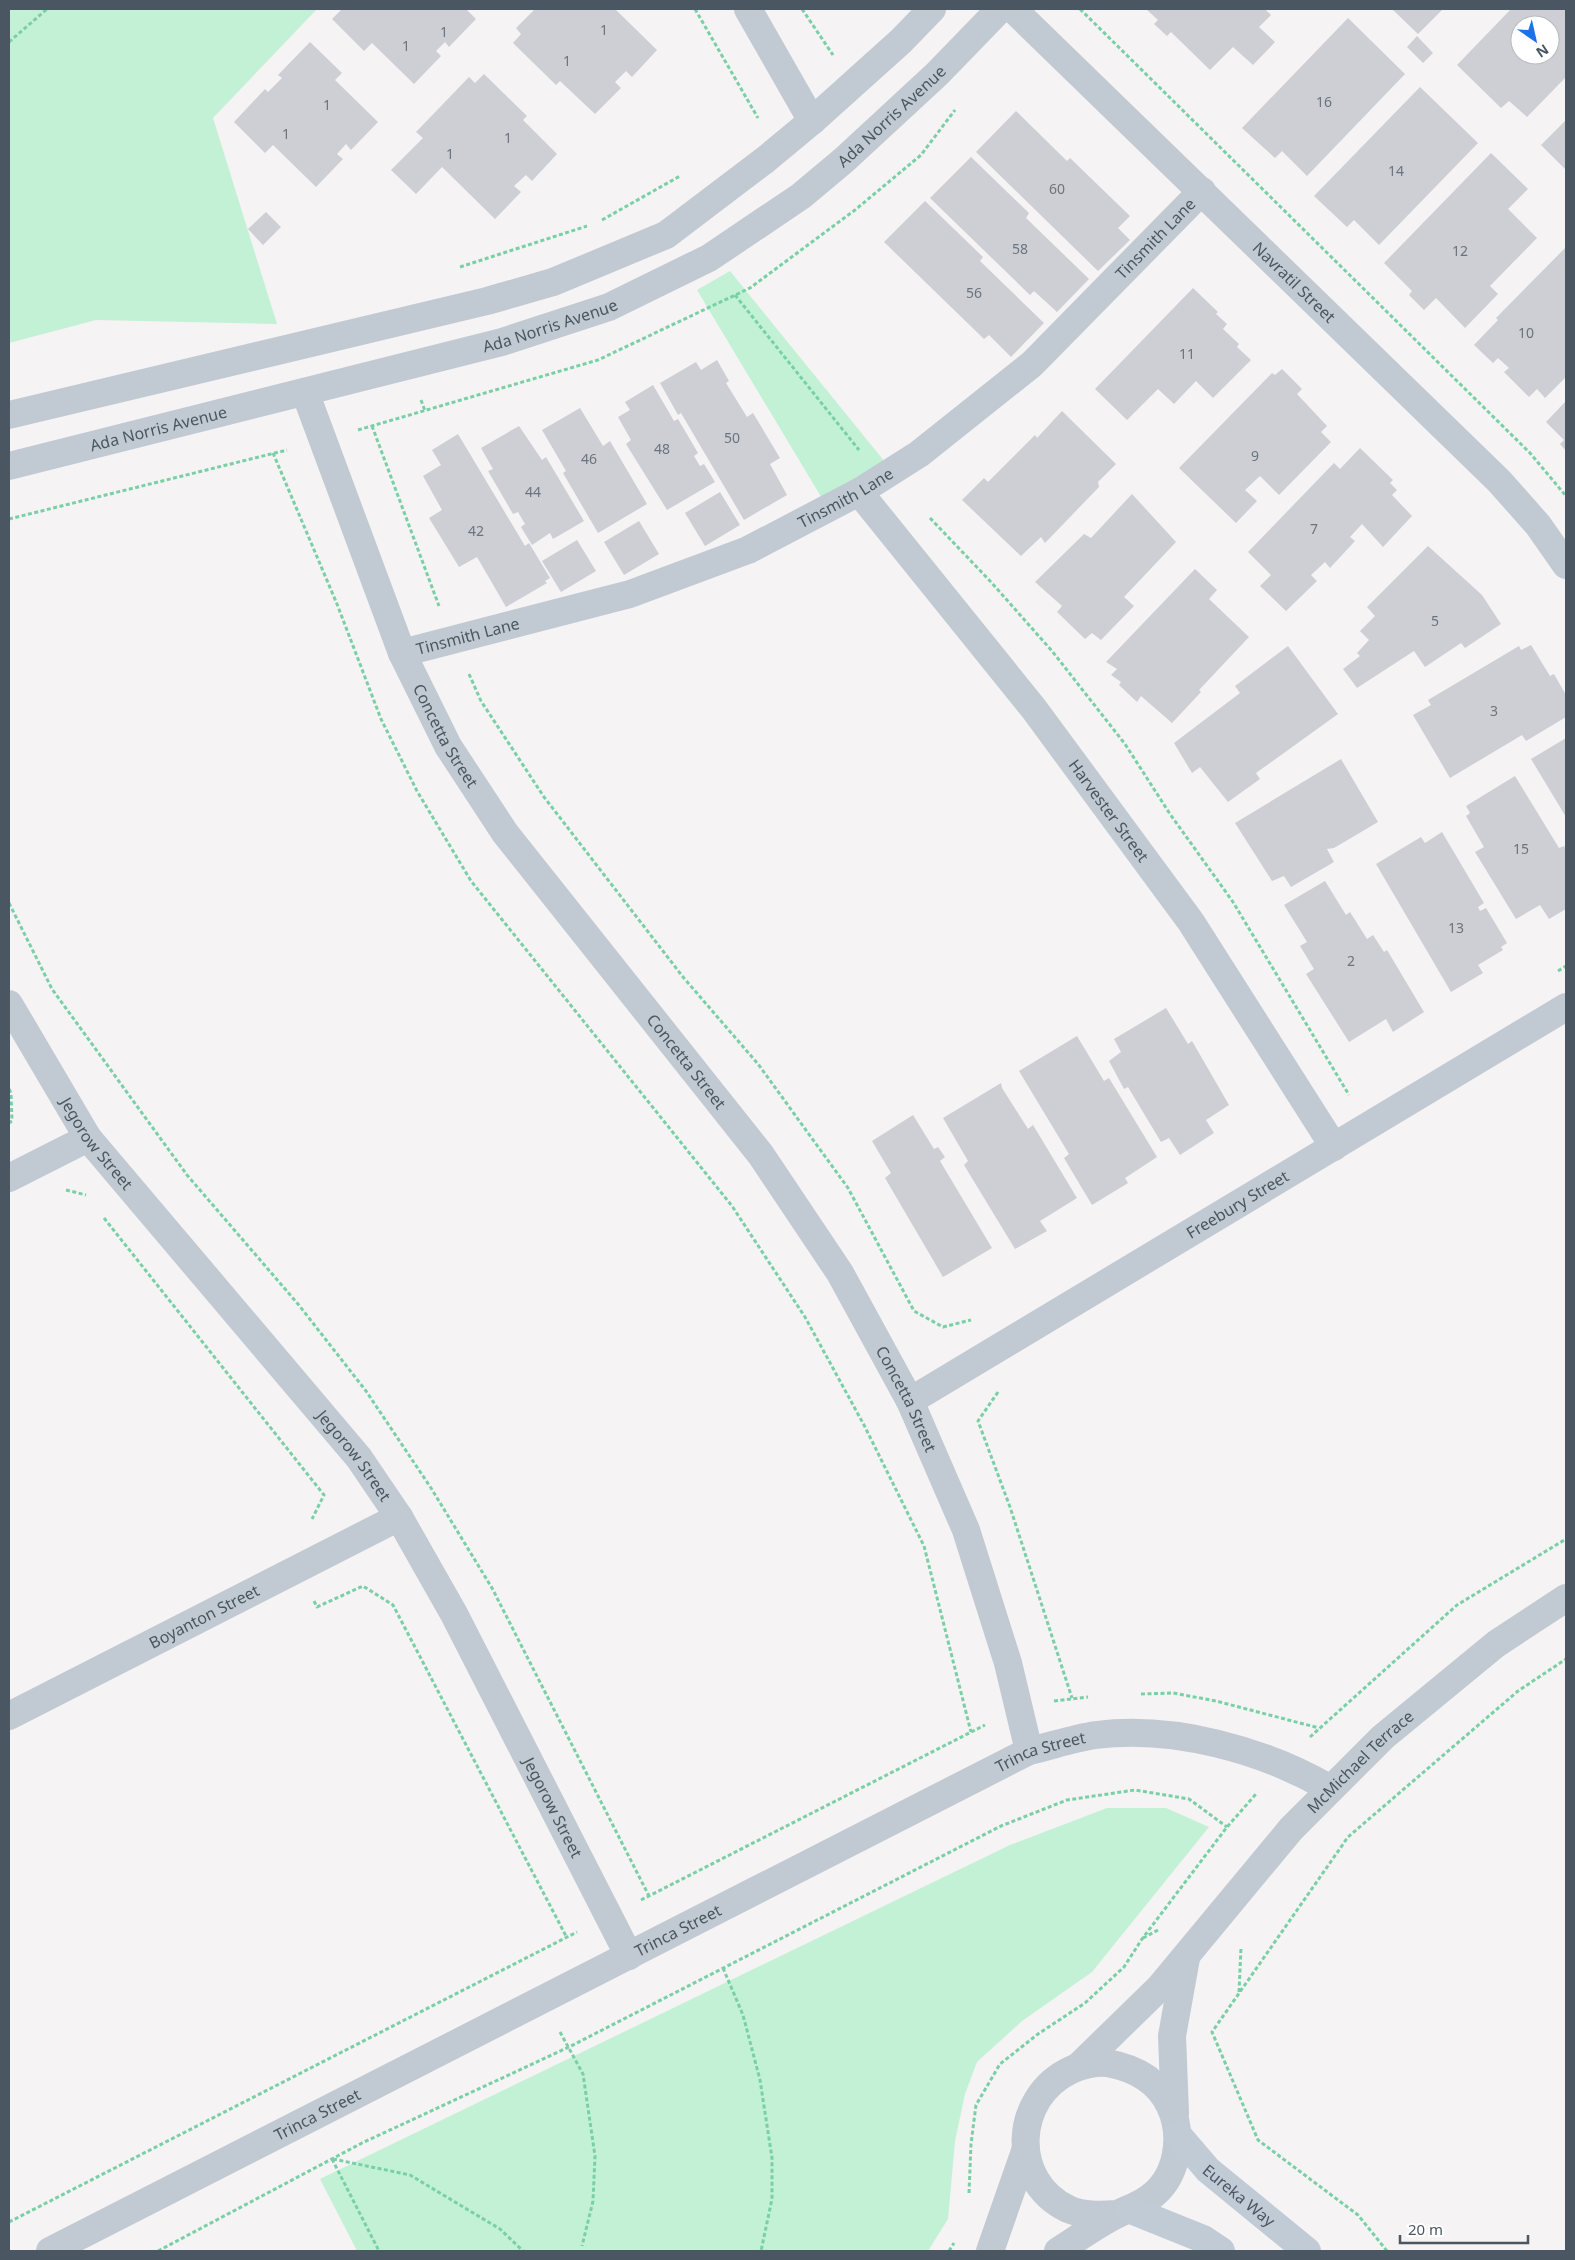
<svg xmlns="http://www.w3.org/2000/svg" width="1575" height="2260" font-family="'Noto Sans',sans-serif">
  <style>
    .green { fill: #c3f1d5 }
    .building { fill: #cdcfd5; fill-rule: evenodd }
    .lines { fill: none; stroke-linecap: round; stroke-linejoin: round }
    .path { stroke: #7ad0a6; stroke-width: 3; stroke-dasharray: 4 2.5; stroke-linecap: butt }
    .street { stroke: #c1cad2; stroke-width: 28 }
    .secondary { stroke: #c1cbd6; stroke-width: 28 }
    .labels { text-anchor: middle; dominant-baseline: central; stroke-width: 4.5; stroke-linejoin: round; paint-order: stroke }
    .number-label { font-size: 14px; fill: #6b747e }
    .street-label { font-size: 16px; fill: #4a5661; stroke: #fff }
  </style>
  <rect width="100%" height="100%" fill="#f5f3f3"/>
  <path class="green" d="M9,9H317L213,118L277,324L96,320L9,343Z
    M730,271L885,462L823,500L697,290Z
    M1107,1808H1166L1209,1827L1092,1972L1022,2021L977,2062L965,2094L955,2141L948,2219L928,2251H357L320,2179L1010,1845Z"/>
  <path class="building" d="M342,9H466L476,19L449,47L445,42L436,51L441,56L414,84L372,43L364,51L332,19Z
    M535,9H615L657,50L632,77L626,71L615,82L621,88L595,114L560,81L556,85L513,43L521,34L516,28Z
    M1146,9H1265L1271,15L1259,27L1275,42L1253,65L1233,47L1210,70L1171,32L1167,36L1154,24L1158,20Z
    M1392,9H1443L1418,34Z
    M1511,9H1566V77L1527,117L1509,101L1501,108L1457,65ZM1520,25H1550V55H1520Z
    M1348,18L1405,74L1307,176L1282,151L1275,158L1242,128Z
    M1417,36L1433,53L1423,63L1407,47Z
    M310,42L342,73L335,80L378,122L351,150L346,144L337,154L343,159L316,187L273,145L265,153L234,122L265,89L268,92L282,78L278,75Z
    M484,74L527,116L523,120L557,154L532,181L526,175L514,186L521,192L495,219L442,167L416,194L391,170L423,138L416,132L469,77L475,83Z
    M1420,87L1478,143L1379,245L1354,220L1347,227L1314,196Z
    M1016,111L1067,161L1070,158L1130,216L1118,228L1130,240L1098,271L976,152Z
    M1566,120V170L1541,145Z
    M1491,153L1528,189L1508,209L1537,238L1490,286L1498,294L1465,328L1436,298L1424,310L1409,295L1412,291L1384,263Z
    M971,157L1029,213L1026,218L1089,279L1057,312L1034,291L1030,295L930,198Z
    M925,201L983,257L980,261L1044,323L1011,357L989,335L984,339L884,242Z
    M266,212L281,227L263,245L248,229Z
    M1566,247V377L1545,398L1537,389L1529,397L1504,372L1509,368L1498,358L1493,363L1474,345L1498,320L1496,318Z
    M1193,288L1218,312L1216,314L1227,324L1223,329L1239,344L1237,347L1251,360L1213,398L1196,381L1174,404L1158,389L1127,420L1095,389Z
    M717,360L729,381L726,383L747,417L753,413L780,458L770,464L787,495L744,520L681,413L678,415L660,383L696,362L701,370Z
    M1282,369L1302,389L1297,394L1327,426L1321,432L1331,442L1279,495L1260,476L1245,490L1257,501L1236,523L1179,468L1272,373L1275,375Z
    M653,385L674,421L678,419L698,453L694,456L700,466L704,464L715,482L667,510L626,444L631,440L618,417L630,410L625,402Z
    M1566,401V451L1560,444L1564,440L1546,422Z
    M580,408L603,446L610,441L647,504L598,533L563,473L566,471L542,430Z
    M1062,411L1116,464L1098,482L1099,487L1045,543L1041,537L1021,556L962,500L984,478L988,482L1035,435L1037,438Z
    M519,426L542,460L546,457L584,521L553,539L550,533L532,545L521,527L525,524L518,512L513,514L488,471L493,469L481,448Z
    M458,434L525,546L529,543L550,578L545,581L547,583L506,607L477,557L459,567L429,518L442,510L423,476L441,465L432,450Z
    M1360,448L1393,480L1390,483L1397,490L1392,495L1412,516L1383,547L1362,524L1350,537L1355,541L1330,568L1325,562L1311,575L1317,581L1286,611L1260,586L1271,575L1248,552L1334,463L1340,469Z
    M720,492L740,525L705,546L685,513Z
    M1132,494L1176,542L1124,597L1134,606L1101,640L1092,633L1085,639L1057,612L1062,606L1035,582L1084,534L1091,538Z
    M639,521L659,554L624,575L604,542Z
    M577,540L596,571L561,592L542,561Z
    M1428,546L1482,595L1501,624L1465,648L1461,643L1425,667L1414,651L1357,688L1343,669L1360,656L1357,653L1369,640L1360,631L1375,616L1367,607Z
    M1195,569L1217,590L1209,599L1249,637L1199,690L1201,692L1172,723L1141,696L1137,702L1119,685L1121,682L1111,675L1117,669L1106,662Z
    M1531,645L1550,676L1554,674L1566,695V717L1526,741L1522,735L1450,778L1413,715L1431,705L1428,700L1519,646L1521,650Z
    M1288,646L1338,714L1256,773L1260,779L1228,802L1200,767L1192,773L1174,743L1240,693L1235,686Z
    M1566,738V817L1531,759Z
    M1341,759L1378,822L1334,848L1327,849L1334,862L1291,887L1284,876L1272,881L1235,823Z
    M1515,776L1559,848L1564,846L1566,850V909L1549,919L1540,905L1516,919L1475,852L1484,847L1466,816L1470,813L1466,806Z
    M1442,832L1484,903L1478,907L1480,911L1486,908L1507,943L1501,947L1503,950L1478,965L1483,973L1451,992L1376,864L1421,837L1425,843Z
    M1325,881L1346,915L1350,912L1367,939L1373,935L1384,952L1387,950L1424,1012L1393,1032L1386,1019L1349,1042L1306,974L1314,969L1300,946L1307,942L1284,905Z
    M1166,1008L1188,1044L1192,1041L1229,1105L1206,1120L1214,1133L1180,1155L1169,1138L1161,1142L1128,1087L1124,1089L1109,1061L1121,1052L1114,1039Z
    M1077,1036L1104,1081L1109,1078L1157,1157L1125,1178L1128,1183L1092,1205L1064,1158L1069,1154L1019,1071Z
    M1001,1083L1002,1088L1028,1129L1033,1125L1077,1198L1040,1221L1047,1231L1015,1249L964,1165L968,1161L943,1118Z
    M913,1115L934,1149L938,1147L945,1157L940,1161L992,1248L943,1277L885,1178L891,1173L872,1141Z"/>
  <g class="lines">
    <path class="path" d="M695,9L758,118
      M802,9L833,55
      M1080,9L1530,453L1566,496
      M9,42L47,9
      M602,220L680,176
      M460,267L587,226
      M735,295L859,450
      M421,400L425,411
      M372,426L439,606
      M358,430L598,360L750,288L855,210L921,155L955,110
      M273,453L337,604L381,719L417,791L471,881L732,1206L805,1317L864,1425L924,1546L971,1732
      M930,518L991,582L1052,651L1125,744L1170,814L1233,902L1349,1095
      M9,519L287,450
      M469,674L481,701L544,797L683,977L758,1064L848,1188L914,1311L943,1327L971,1320
      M9,903L52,989L187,1175L298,1304L366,1391L431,1488L492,1588L649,1896
      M1558,971L1566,966
      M9,1089L11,1093L12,1121L9,1123
      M66,1190L86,1195
      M104,1218L324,1495L312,1519
      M998,1392L978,1421L1010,1507L1072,1698
      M314,1601L317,1607L363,1586L393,1605L567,1938
      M1141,1694L1173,1693L1216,1701L1319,1728
      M1054,1701L1088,1697
      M1310,1737L1457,1605L1566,1539
      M641,1900L985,1725
      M1143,1938L1158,1930
      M723,1968L743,2015L760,2080L772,2158V2199L761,2251
      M1239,1992L1241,1948
      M560,2032L583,2074L595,2156L593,2201L582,2246
      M332,2159L379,2251
      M333,2159L410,2175L500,2229L523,2251
      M969,2193L971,2144L976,2105L1000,2064L1038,2034L1085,2003L1124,1967L1142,1939L1227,1827L1256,1794
      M9,2222L577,1932
      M158,2251L362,2143L569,2047L1001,1826L1067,1800L1135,1790L1189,1799L1227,1827
      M949,2251L954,2243
      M1387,2251L1358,2215L1258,2140L1212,2032L1348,1837L1518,1691L1566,1659"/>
    <g class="street">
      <path d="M748,9L812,121"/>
      <path id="s1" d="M1013,9L1499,481L1538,525L1566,565"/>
      <path id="s2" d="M305,392L402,653L448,746L505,833L761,1155L840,1273L910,1401L966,1530L1008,1663L1029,1751"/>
      <path d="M9,415L487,301L553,282L666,235L765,160L812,121L901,41L932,9"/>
      <path id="s3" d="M9,466L502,342L609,307L709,258L801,196L844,160L937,74L1000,9"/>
      <path id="s4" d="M859,492L1034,709L1191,922L1334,1147"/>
      <path id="s5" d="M402,653L630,594L748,550L859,492L919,454L1032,364L1202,191"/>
      <path id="s6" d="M9,1004L88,1138L359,1458L399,1517L454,1614L629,1956"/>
      <path d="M9,1178L88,1138"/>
      <path id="s7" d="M910,1401L1566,1007"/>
      <path id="s8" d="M9,1716L399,1517"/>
      <path id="s9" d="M1079,2066L1160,1987L1291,1829L1383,1737L1496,1644L1566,1598"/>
      <path d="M1175,2113L1172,2036L1186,1958"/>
      <path id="s10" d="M50,2251L1029,1751C1051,1746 1074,1738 1096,1735C1173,1725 1263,1750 1329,1788"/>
      <path d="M990,2251L1025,2151"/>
      <path d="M1058,2251C1077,2239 1096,2225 1116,2215C1127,2209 1138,2206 1149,2198C1178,2178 1184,2136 1170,2106C1158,2080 1135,2068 1107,2063C1096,2062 1081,2065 1071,2070C1013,2097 1009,2181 1068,2209C1084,2216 1100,2215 1117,2214"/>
    </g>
    <g class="secondary">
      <path id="s11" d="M1178,2135L1208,2170L1307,2251"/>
      <path d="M1131,2210L1203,2239L1221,2251"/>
    </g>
  </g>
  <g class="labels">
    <g class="number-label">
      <text x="604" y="29">1</text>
      <text x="444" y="31">1</text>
      <text x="406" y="45">1</text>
      <text x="567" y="60">1</text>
      <text x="1324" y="101">16</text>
      <text x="327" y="104">1</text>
      <text x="286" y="133">1</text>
      <text x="508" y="137">1</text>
      <text x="450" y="153">1</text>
      <text x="1396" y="170">14</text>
      <text x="1057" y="188">60</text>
      <text x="1020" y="248">58</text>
      <text x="1460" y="250">12</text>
      <text x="974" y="292">56</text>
      <text x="1526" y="332">10</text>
      <text x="1187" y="353">11</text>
      <text x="732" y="437">50</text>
      <text x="662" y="448">48</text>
      <text x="1255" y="455">9</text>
      <text x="589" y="458">46</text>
      <text x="533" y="491">44</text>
      <text x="1314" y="528">7</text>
      <text x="476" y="530">42</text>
      <text x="1435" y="620">5</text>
      <text x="1494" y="710">3</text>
      <text x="1521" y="848">15</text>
      <text x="1456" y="927">13</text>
      <text x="1351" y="960">2</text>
    </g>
    <g class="street-label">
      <text stroke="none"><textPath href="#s3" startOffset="964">Ada Norris Avenue</textPath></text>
      <text stroke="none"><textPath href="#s5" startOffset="878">Tinsmith Lane</textPath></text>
      <text stroke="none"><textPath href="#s1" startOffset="392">Navratil Street</textPath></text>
      <text stroke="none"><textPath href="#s3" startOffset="559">Ada Norris Avenue</textPath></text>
      <text stroke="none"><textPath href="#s3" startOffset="154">Ada Norris Avenue</textPath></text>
      <text stroke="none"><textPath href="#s5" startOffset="472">Tinsmith Lane</textPath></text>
      <text stroke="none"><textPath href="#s5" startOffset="68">Tinsmith Lane</textPath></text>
      <text stroke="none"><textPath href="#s2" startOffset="372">Concetta Street</textPath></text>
      <text stroke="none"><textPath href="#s4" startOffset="405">Harvester Street</textPath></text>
      <text stroke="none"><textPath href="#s2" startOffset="778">Concetta Street</textPath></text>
      <text stroke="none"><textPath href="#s6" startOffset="165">Jegorow Street</textPath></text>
      <text stroke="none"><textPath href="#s7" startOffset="382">Freebury Street</textPath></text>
      <text stroke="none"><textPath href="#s2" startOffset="1182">Concetta Street</textPath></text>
      <text stroke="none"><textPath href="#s6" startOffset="570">Jegorow Street</textPath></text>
      <text stroke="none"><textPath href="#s8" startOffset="219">Boyanton Street</textPath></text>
      <text stroke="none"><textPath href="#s10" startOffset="1110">Trinca Street</textPath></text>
      <text stroke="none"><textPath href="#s9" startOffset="415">McMichael Terrace</textPath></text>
      <text stroke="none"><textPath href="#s6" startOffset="975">Jegorow Street</textPath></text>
      <text stroke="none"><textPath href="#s10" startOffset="705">Trinca Street</textPath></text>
      <text stroke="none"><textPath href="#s10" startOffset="300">Trinca Street</textPath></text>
      <text stroke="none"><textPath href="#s11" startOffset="86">Eureka Way</textPath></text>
    </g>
  </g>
  <rect width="1575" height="2260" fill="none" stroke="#4a5661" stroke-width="20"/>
  <g transform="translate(1535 40) rotate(146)"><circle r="24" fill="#ffffff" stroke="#b7bbc0"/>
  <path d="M0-4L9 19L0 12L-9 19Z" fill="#1a73e8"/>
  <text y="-8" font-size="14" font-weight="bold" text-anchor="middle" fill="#4a5661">N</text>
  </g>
  <path d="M1400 2235v8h128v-8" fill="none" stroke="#4a5661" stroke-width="2.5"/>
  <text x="1408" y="2235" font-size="15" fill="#4a5661" stroke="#ffffff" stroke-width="4" paint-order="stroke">20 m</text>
</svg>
